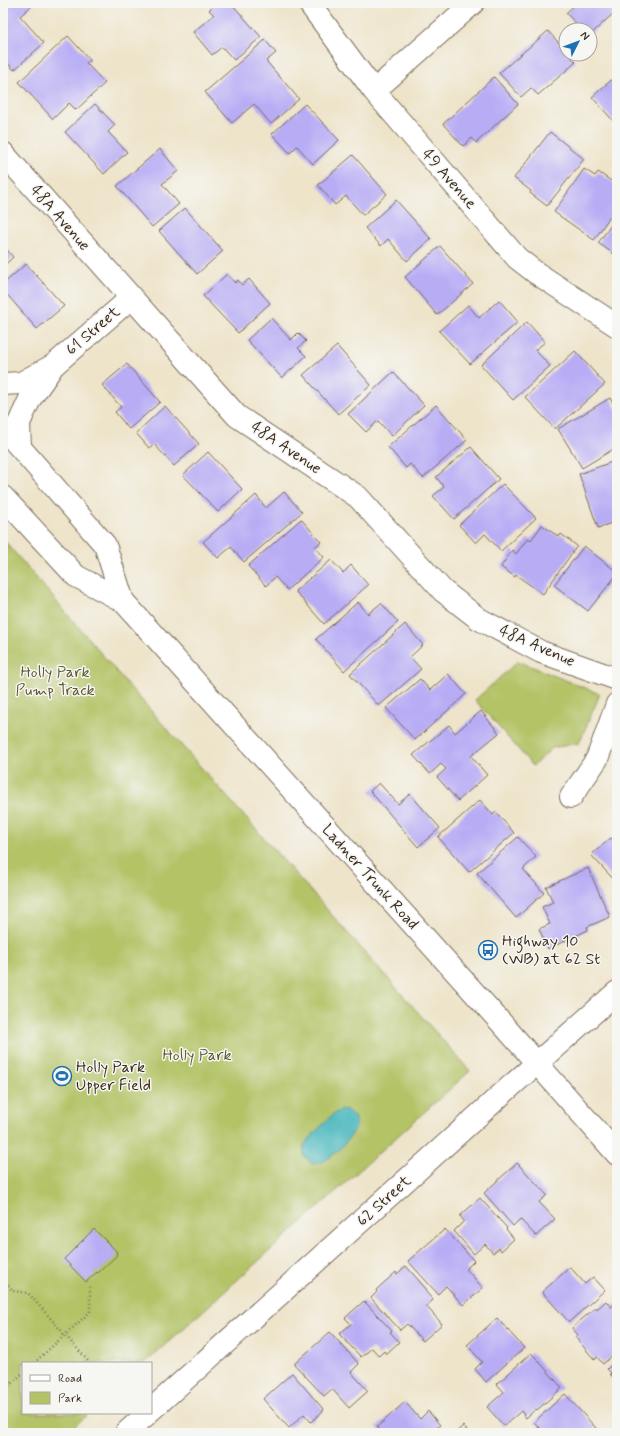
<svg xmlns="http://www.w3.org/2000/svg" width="620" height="1436" font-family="Mynerve,sans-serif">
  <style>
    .green { fill: #b3c366; stroke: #777642 }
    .water { fill: #47b7bd; stroke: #41706e }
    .building { fill: #b8acf5 }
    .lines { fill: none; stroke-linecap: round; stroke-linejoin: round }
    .street-casing { stroke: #7a6b5a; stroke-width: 24 }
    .secondary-casing { stroke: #7a6b5a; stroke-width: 24 }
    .path { stroke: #7a6b5a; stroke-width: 2.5; stroke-dasharray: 1 3; stroke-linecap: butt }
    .street { stroke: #fff; stroke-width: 22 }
    .secondary { stroke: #fff; stroke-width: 22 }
    .labels { text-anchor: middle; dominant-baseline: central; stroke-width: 3; stroke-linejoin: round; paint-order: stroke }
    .street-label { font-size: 16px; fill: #3b2a1e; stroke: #f6f6f2 }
    .park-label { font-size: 16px; fill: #5f5834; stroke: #f6f6f2 }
    .poi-label { font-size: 16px; fill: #3b2a1e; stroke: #f6f6f2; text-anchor: start }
  </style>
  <rect width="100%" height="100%" fill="#f6f6f2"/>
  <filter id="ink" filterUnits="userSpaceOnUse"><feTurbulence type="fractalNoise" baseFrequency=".025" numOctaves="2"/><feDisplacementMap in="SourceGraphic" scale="8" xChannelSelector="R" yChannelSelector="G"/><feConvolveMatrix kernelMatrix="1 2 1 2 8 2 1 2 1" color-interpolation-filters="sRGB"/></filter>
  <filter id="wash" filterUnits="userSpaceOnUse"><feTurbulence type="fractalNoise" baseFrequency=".012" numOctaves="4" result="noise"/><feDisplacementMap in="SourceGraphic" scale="16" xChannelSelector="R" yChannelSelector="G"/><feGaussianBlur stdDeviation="0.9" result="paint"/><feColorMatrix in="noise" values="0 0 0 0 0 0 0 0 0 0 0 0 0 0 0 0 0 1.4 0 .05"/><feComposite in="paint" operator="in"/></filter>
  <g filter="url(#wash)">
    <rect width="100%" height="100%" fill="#eee4ca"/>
    <path class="green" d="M3,539L129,686L470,1071L145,1363H23V1413H89L67,1433H3Z
      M518,661L600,694L579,743L552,748L533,766L475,700Z"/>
    <path class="water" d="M345,1109C350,1113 356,1116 356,1123C357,1134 334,1156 324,1161C321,1163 316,1163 312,1164L304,1156C304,1153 303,1149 304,1146C306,1141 330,1116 335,1113C338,1111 342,1111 345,1109Z"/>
    <g id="blocks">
      <path class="building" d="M5,3H35L20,16L44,43L14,70L3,58V5Z
        M217,3H231L261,37L234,60L222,47L212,55L193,32L214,15L209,10Z
        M577,3H617V10L590,35V30H582L566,13Z
        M548,31L566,51V54H568L576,62L538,95L531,88L521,97L499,73Z
        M68,36L90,60L86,63L105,83L76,110L69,103L53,119L19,82Z
        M265,40L276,53L266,61L299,99L271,124L254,104L232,123L205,92Z
        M617,75V125L592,97Z
        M494,77L518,104L476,143L472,138L463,146L443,124Z
        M95,104L115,125L108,132L127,152L104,174L65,132Z
        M305,104L339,140L313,164L297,146L290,153L272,134Z
        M550,132L584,159L547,206L530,193L531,191L514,178Z
        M160,149L178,171L162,184L179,204L152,227L117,186Z
        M353,155L387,194L363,215L346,196L335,205L318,185Z
        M584,169L595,176L598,172L617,185V206L594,240L554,212Z
        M396,200L431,239L407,261L388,239L381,246L365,228Z
        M185,208L223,251L197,274L159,231Z
        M617,217V256L598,243Z
        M3,245L13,257L3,267Z
        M440,246L473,284L437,315L405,277Z
        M26,264L64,306L37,329L3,290V284Z
        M227,274L235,283L238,280L242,285L249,279L270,303L238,333L203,296Z
        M499,300L518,322L470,364L439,331L468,305L479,318Z
        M271,318L291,340L298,333L306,341L298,348L306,356L282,378L247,340Z
        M527,322L545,342L535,350L550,366L513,400L481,365Z
        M337,346L371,385L338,414L303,375Z
        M575,351L605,384L555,429L525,397Z
        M127,364L160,402L129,429L115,412L121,407L102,385Z
        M393,372L424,405L392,436L378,421L366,432L348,414Z
        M610,398L617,410V447L582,468L558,429Z
        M436,405L467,440L423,478L410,464L406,468L388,447Z
        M165,406L199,444L174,466L154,444L149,448L136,433Z
        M471,447L499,479L454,519L433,496L444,487L436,477Z
        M208,452L242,489L218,512L183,475Z
        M617,460V521L598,528L579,474Z
        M503,484L536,518L501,551L485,534L476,543L459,525Z
        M284,492L302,512L244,562L231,547L218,558L203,542L256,495L266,508Z
        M301,519L321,542L315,547L324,557L287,590L275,577L266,586L248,566Z
        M542,525L559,537L561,534L577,546L543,594L516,575L515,577L501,567L512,550L516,554L528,538L531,540Z
        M584,546L617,572V574L588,611L554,585Z
        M331,560L343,573L351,565L368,585L324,624L295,591Z
        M358,602L368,614L381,603L398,622L344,671L316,639Z
        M405,624L423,645L410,657L421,669L379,706L350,674Z
        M448,674L466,694L415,740L386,708L420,679L430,690Z
        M481,711L499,733L471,756L487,775L458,801L437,777L446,769L441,764L430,774L413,755L449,725L455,733Z
        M379,783L398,804L410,794L440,828L418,847L370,791Z
        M480,800L493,815L496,812L514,833L469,872L438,837Z
        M518,837L536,857L523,869L544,893L516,918L477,873Z
        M611,838L617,845V883L591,855Z
        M588,868L610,917L587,927L588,930L548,949L539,929L550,924L542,907L553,902L546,887Z
        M517,1163L547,1195L539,1202L555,1219L536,1236L520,1219L513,1226L484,1193Z
        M480,1198L507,1228L506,1229L514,1239L501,1251L499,1248L493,1253L485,1244L474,1254L454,1231L464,1221L460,1216Z
        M94,1229L117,1252L116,1253L117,1255L98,1273L97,1272L86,1282L64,1259Z
        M445,1229L474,1261L466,1269L483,1288L463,1305L446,1286L438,1294L408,1261Z
        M406,1266L427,1290L426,1292L433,1300L426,1306L442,1324L423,1341L407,1324L400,1330L371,1298L377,1292L376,1290L396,1272L397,1274Z
        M570,1267L585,1284L593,1277L605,1290L569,1322L542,1292Z
        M364,1301L392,1331L390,1332L399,1342L386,1354L384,1351L379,1356L372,1348L361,1357L339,1334L351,1324L345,1318Z
        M606,1301L611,1307L617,1302V1351L603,1364L597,1357L595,1360L575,1337L578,1335L572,1328L596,1307L597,1309Z
        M497,1318L524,1348L486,1382L475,1369L482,1362L467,1345Z
        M330,1332L359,1364L351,1372L368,1391L349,1408L332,1389L324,1396L294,1364Z
        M531,1353L537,1359L562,1388L537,1410L536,1409L526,1418L521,1411L504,1426L487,1407L504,1392L497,1384Z
        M617,1360V1382L610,1374L611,1373L607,1369Z
        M292,1373L324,1410L311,1422L304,1414L289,1428L263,1399Z
        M565,1394L596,1428L590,1433H536L541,1429L534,1422Z
        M405,1402L420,1419L428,1411L440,1425L430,1433H382L377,1427Z
        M463,1426L469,1433H455Z"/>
    </g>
  </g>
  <g filter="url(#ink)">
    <use href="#blocks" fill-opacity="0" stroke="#7a6b5a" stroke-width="1"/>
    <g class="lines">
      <g class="street-casing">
        <path id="street" d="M309,3L374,91L517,258L535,272L617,326
          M374,91L473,3
          M3,153L237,416L358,497L443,591L479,619L541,652L617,679
          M3,384L21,383L54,365L131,298
          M20,447L19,423L30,399L51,369
          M571,797L597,759L617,704"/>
      </g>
      <g class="secondary-casing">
        <path id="secondary" d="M3,428L105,545L123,601
          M3,497L76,576L123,601L505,1027L617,1154
          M151,1410L502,1094L617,992
          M126,1433L148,1413"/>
      </g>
      <path class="path" d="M488,950L495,944
        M3,1279L13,1291L28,1293L89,1362
        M34,1363L90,1312V1285
        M3,1391L23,1373"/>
      <use href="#street" class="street"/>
      <use href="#secondary" class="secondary"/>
    </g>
  </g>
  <defs>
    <g id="bus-ring" transform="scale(1)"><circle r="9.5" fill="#f6f6f2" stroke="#1f6fb2" stroke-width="1.5"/><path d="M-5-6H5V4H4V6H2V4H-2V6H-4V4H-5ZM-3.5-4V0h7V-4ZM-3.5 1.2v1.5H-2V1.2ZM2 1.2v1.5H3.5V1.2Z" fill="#1f6fb2"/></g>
    <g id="stadium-ring" transform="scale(1)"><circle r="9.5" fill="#f6f6f2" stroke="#1f6fb2" stroke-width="1.5"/><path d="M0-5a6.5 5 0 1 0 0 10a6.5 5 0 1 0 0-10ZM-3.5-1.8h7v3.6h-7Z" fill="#1f6fb2"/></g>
  </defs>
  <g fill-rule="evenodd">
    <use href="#bus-ring" x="488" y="950"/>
    <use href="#stadium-ring" x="62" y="1076"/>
  </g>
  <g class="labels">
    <g class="street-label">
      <text transform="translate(449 179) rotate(49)">49 Avenue</text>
      <text transform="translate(60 218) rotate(49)">48A Avenue</text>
      <text transform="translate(93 331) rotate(-41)">61 Street</text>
      <text transform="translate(286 448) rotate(34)">48A Avenue</text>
      <text transform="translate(537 646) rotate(24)">48A Avenue</text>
      <text transform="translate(370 877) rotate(48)">Ladner Trunk Road</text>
      <text transform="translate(384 1201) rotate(-42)">62 Street</text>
    </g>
    <g class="park-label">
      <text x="55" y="672">Holly Park<tspan x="55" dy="18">Pump Track</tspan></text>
      <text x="197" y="1055">Holly Park</text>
    </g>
    <g class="poi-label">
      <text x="502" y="941">Highway 10<tspan x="502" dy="18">(WB) at 62 St</tspan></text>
      <text x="76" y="1067">Holly Park<tspan x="76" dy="18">Upper Field</tspan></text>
    </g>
  </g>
  <rect width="620" height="1436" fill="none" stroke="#f6f6f2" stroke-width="16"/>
  <rect x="22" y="1362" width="130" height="52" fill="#f6f6f2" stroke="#aba49d"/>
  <rect x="30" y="1375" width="20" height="6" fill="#ffffff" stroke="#aba49d"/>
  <text x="58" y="1382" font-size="12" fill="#3b2a1e">Road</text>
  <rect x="30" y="1392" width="20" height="12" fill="#b3c366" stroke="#aba49d"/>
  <text x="58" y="1402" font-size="12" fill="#3b2a1e">Park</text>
  <g transform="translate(578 42) rotate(48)"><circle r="19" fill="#f6f6f2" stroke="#aba49d"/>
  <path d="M0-3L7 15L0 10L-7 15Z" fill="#1f6fb2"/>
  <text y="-6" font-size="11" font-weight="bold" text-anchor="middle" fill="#3b2a1e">N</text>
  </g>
</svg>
